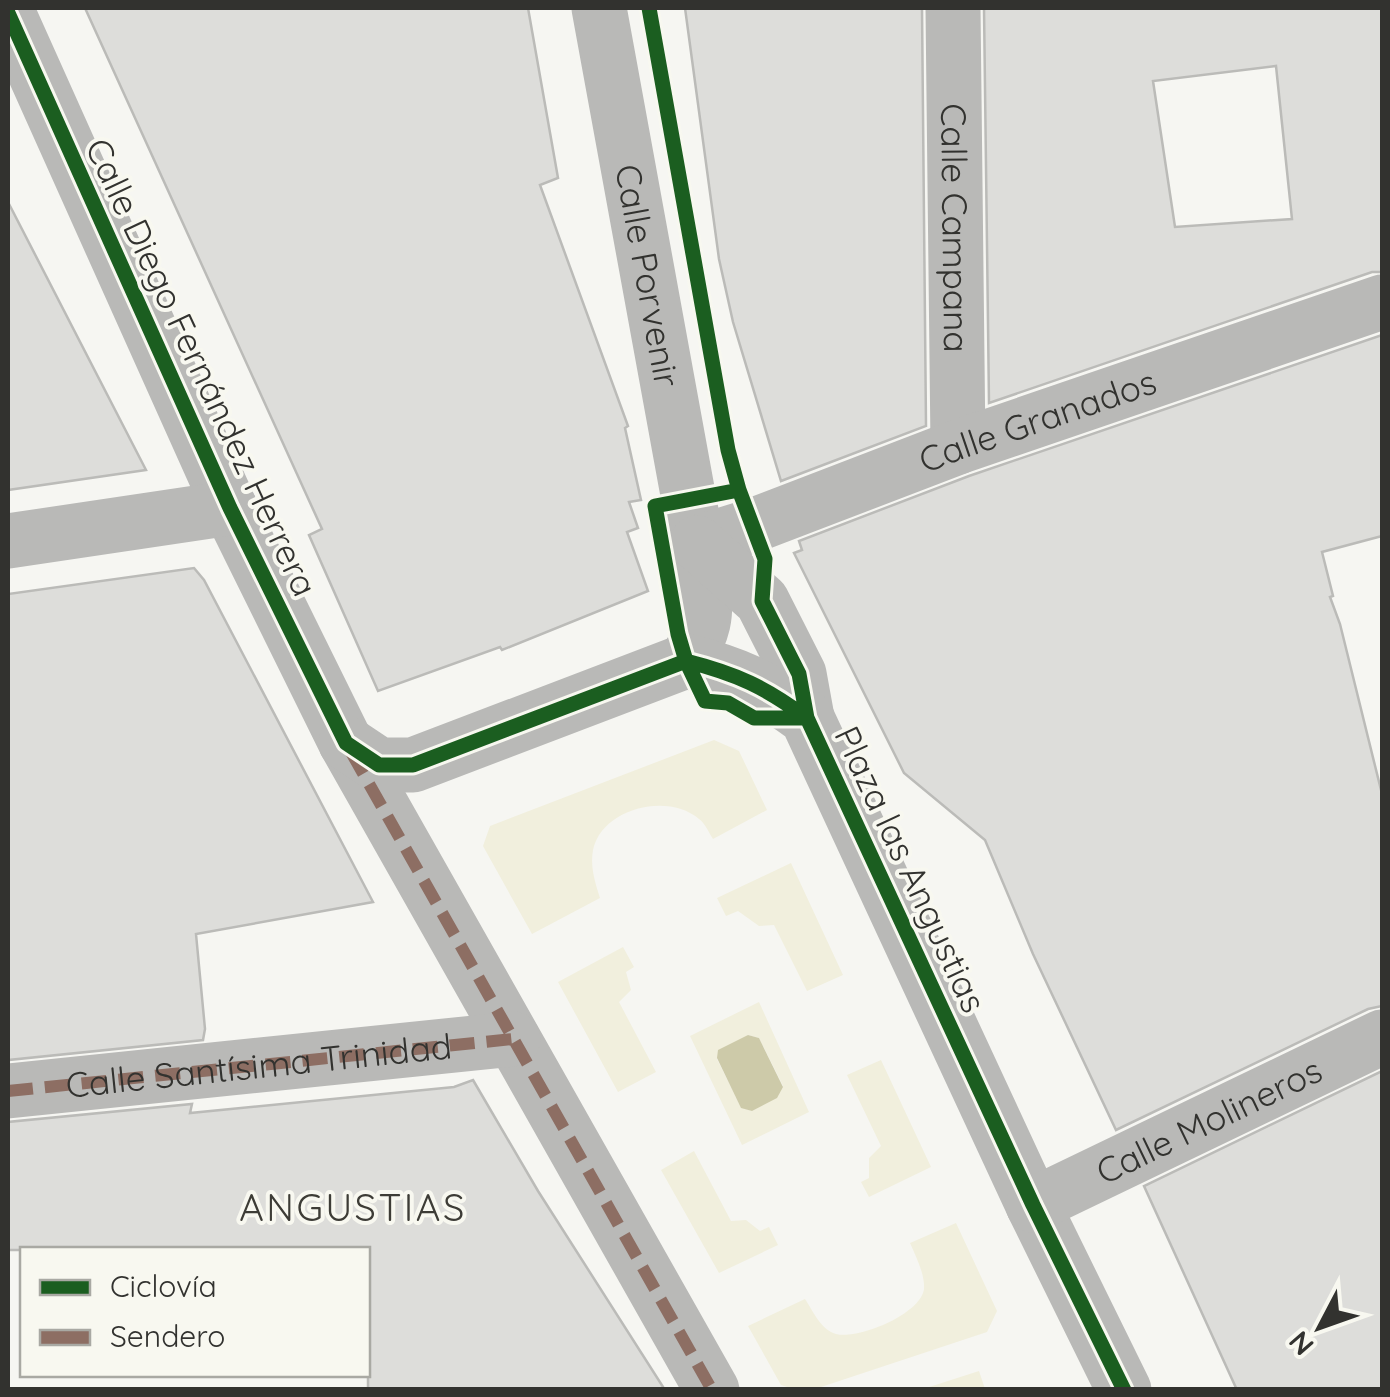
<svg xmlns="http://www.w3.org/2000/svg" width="1390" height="1397" font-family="Quicksand,sans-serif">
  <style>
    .green { fill: #f1efdd; fill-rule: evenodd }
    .water { fill: #cdcaa9 }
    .building { fill: #ddddda; stroke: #bbbbb8; stroke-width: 2.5; fill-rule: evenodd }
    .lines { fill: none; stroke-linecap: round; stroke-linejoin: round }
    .minor { stroke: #b9b9b7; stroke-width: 55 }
    .quiet { stroke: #8d6e63; stroke-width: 12; stroke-dasharray: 25 12; stroke-linecap: butt }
    .cycleway-casing { stroke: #f8f8f0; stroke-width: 21 }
    .cycleway { stroke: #1b5e20; stroke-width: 15 }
    .labels { text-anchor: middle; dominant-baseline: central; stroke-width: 8; stroke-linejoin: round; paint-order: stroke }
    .street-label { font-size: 35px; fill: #32322f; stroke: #f8f8f0 }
    .neighbourhood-label { font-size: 38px; letter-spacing: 2.5px; fill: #3d3c36; stroke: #f8f8f0 }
  </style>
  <rect width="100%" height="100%" fill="#f6f6f2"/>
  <path class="green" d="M714,740L739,751L767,810L713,839C709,833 705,823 699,819C668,792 602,808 593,850C590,867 595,882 600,898L532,934L483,846L490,826Z
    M791,863L843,975L807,991L774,925L759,926L738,911L726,916L717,898Z
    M623,947L634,967L626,972L631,990L619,1002L656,1072L618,1092L558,982Z
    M759,1002L809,1112L742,1145L690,1036ZM748,1035L759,1038L783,1086L777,1095L752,1111L741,1107L717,1059Z
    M881,1060L931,1167L869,1197L861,1182L869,1178V1158L881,1146L847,1075Z
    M694,1151L731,1221L746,1220L760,1231L769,1227L778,1245L719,1273L661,1170Z
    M956,1223L997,1311L987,1332L815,1389H793L781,1385L748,1326L805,1299C813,1311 821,1330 836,1334C858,1340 921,1314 924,1289C925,1274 916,1257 910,1243Z
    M979,1371L985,1389H923Z"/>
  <path class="water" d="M748,1035L759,1038L783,1087L777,1098L752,1111L741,1108L717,1058L718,1050Z"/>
  <path class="building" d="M85,8H528L558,178L540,185L628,426L625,428L641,500L629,502L638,528L627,532L648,591L502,650L500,647L378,691L309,535L322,529Z
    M685,8H922L926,426L781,481L733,322L719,259Z
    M984,8H1382V272H1372L989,403ZM1276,66L1292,219L1175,227L1153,81Z
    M8,202L146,470L8,490Z
    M1382,335V536L1322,552L1333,596L1330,597L1340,624L1382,794V1006L1368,1009L1116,1130L1033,954L985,840L904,773L794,553L802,550L799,541L969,476Z
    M194,568L204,580L373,902L196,934L205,1029L203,1040L8,1060V594Z
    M1382,1071V1390H1237L1144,1186Z
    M473,1080L538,1191L665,1390H368V1250H8V1122L192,1104L190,1113L454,1087Z"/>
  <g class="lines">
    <g class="minor">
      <path id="s1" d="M599,8L704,582C707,617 704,631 686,661"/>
      <path id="s2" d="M953,8L958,447"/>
      <path d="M8,13L230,508L346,743L712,1390"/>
      <path d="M8,541L230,508"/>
      <path id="s3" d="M697,543L752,526L958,447L1382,302"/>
      <path d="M697,543L762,601L799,674L807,718"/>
      <path d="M346,743L379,765H413L686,661C737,674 765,687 807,718L1033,1205L1124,1390"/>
      <path id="s4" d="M8,1091L513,1039"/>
      <path id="s5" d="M1033,1205L1382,1037"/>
    </g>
    <path class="quiet" d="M351,752L712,1390
      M8,1091L513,1039"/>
    <g class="cycleway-casing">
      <path id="cycleway" d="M649,8L728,450L739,490L765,559L762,601L799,674L807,718
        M8,13L230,508L346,743L379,765H413L686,661C737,674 765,687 807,718L1033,1205L1124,1390
        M739,490L655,506L678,634L686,661L705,701L728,703L754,718H807"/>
    </g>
    <use href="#cycleway" class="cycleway"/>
  </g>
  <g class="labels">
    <g class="street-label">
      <text stroke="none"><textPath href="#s2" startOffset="220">Calle Campana</textPath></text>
      <text stroke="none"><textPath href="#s1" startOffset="272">Calle Porvenir</textPath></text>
      <text transform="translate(202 367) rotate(65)">Calle Diego Fernández Herrera</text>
      <text stroke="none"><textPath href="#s3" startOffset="362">Calle Granados</textPath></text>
      <text transform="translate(911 869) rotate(65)">Plaza las Angustias</text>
      <text stroke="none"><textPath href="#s4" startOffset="252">Calle Santísima Trinidad</textPath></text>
      <text stroke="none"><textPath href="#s5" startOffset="195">Calle Molineros</textPath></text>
    </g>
    <g class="neighbourhood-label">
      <text x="353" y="1207">ANGUSTIAS</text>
    </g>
  </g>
  <rect width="1390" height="1397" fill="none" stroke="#32322f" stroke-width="20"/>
  <rect x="20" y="1247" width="350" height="130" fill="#f8f8f0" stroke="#a9a9a3" stroke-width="2.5"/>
  <rect x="40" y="1280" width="50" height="15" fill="#1b5e20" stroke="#a9a9a3" stroke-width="2.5"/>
  <text x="110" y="1297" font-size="30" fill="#32322f">Ciclovía</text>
  <rect x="40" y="1330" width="50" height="15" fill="#8d6e63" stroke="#a9a9a3" stroke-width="2.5"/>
  <text x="110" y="1347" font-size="30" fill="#32322f">Sendero</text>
  <g transform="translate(1320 1327) rotate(229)" stroke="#f8f8f0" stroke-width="8" paint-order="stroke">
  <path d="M0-8L18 38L0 25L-18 38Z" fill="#32322f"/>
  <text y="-15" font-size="28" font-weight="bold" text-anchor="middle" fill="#32322f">N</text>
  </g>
</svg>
